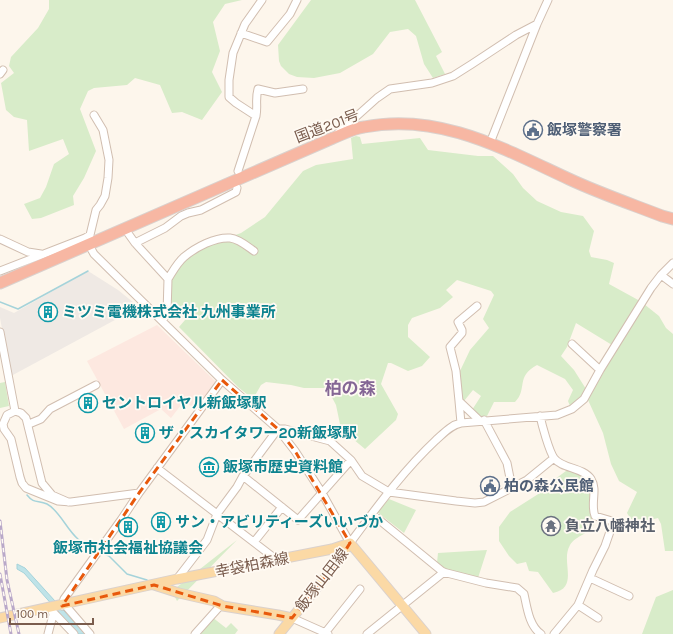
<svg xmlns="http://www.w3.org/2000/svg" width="673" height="634" font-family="Karla,'Noto Sans JP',sans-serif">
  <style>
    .commercial { fill: #fde8e0 }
    .industrial { fill: #efe9e4 }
    .green { fill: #d8ecc9 }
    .water { fill: #bfe3e8; stroke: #a5d3da }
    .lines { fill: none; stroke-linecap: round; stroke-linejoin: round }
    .stream { stroke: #a5d3da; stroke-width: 1.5 }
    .minor-casing { stroke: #d1beb0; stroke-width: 9 }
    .major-casing { stroke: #dad1cd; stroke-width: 11 }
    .highway-casing { stroke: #dad1cd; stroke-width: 13 }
    .minor { stroke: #fff; stroke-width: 7 }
    .major { stroke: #fbd9a5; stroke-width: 9 }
    .highway { stroke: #f7b7a3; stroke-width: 11 }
    .rail-casing { stroke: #b9a8c9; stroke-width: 3 }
    .rail { stroke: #fffaf3; stroke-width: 1.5; stroke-dasharray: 4.5; stroke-linecap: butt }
    .marked { fill: none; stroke: #e8590c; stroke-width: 3; stroke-dasharray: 8 5; stroke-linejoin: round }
    .labels { text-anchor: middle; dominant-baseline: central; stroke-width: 3.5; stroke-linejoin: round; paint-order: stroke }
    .street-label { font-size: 15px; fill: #7a5c4d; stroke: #fffaf3 }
    .service-label { font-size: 15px; font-weight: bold; fill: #4e5e75; stroke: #fffaf3; text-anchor: start }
    .culture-label { font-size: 15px; font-weight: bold; fill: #0d838f; stroke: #fffaf3; text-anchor: start }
    .worship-label { font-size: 15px; font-weight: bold; fill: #5b616d; stroke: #fffaf3; text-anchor: start }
    .quarter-label { font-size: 17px; font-weight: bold; fill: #846695; stroke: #fffaf3 }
  </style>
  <rect width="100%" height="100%" fill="#fdf6ec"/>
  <path class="commercial" d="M157,325L216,382L197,410L184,401L171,418L161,409L124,429L87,361Z"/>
  <path class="industrial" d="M88,271L118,290L139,307L11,376L0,318V307L14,313Z"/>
  <path class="green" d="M49,0H242L225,4L213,22L220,51L212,72L222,92L202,120L182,112L172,113L160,85L135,78L127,85L94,88L88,91L80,109L96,151L84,178L73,196L74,205L41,218L32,219L24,204L40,198L46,187L54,164L69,154L63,139L29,151L27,120L14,117L6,110L1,83L14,73L9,66L11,57L38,28L49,9Z
    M311,0H415L442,52L436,56L445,74L433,78L424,64L416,36L408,29L390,32L373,54L340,73L314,78L297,77L289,74L281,66L279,61L278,45Z
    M356,136L360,137L362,144L420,138L428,150L478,156H493L513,174L523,188L537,201L561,212L583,216L594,231L589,251L591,257L607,260L614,263L609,284L640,301L612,345L576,323L567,347L561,356L574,370L586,389C582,396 578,403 570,406L568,401L573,390L565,379L537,365C515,377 528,389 515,402H494L487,416L480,417L472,410L481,396L473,390L464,401L462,399L460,371L470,350L489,328L483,319L494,295L491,291L457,280L446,290L453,297L440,308L412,318L408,325V337L430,357L422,366L408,371L391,363H388L381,384L398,414L396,420L365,449L341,429L336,405L327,388H304L291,385L266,382L261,385L253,399L238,387L179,327L185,320L171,303L170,280L186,258L210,244L241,233L265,217L303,171L316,165L353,159L351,138Z
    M644,304L659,316L666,328L673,334V551H665L661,524L658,518L634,524L627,513L637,492L619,481L611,464L603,433L588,400L603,373Z
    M5,382L9,406L0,408V383Z
    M566,471C576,471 589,475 591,486C592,494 589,503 591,511C591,515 594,519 595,523C589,535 576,535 570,545C560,562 580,587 553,593L538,572L529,571L526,562L517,564L509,556L499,541V527L510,512L543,491L551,482Z
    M389,499L416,510L404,533L377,512Z
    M237,540L177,601L172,591Z
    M487,550L478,578L446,570L437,563L438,553Z
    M673,590V634H642L656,597Z
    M212,617L226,628L231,623L238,630L235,634H196Z"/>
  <path class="water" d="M17,564L25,568L85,634H78L24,573L17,569Z"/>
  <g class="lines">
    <path class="stream" d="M0,302L18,309L88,271
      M27,495C34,504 38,500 47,504C59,510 67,530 78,539C82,542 92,547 97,550
      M100,552L109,556L127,574L147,580"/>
    <g class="minor-casing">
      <path id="minor" d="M241,33L267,42L290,14L297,0
        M0,74L3,70
        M256,116C258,105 255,100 258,89L275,93L303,89
        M338,133L377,98L390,89L432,83L453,76L472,64L516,35L537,24
        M490,143L537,24L548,0
        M238,171L256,116L236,103L229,97V80L233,53L245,24L262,0
        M125,229L135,243L168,279L167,314L162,321
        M85,238L90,235L96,210L100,205L105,196L108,178L109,160L103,130L94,115
        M0,239L28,252L41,254
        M135,243L165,228L181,216L188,213L201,210L236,192L237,188
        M0,271L85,238L94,254L222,380L278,429L295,451L322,493L350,543C377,507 403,471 436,440C444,433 451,425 461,423L557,415L572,409L584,399L600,370L651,288L661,275L673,263
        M661,275L673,284
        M168,279C173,271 177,263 184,257C196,247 215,237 230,238C239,239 247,246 254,251
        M477,306L458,322L462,330V333L450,347L456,371L459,401L480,421
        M0,332L15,411
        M572,344L600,370
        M459,401L461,423
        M540,416C542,425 549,451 554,458C562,469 583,467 591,479C598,490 590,504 595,516L612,521L613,523L605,546L593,570L578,605L554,634
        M484,420L507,463L512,488
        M29,424L41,419L50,409L96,385
        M278,429H285L330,441L351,460L362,476L389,492L456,501L475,503L484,502L527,480L554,458
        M157,468L277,560
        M243,476L298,520L351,460
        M68,502L52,495L42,483L26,418L21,413L15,411L7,415L3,424L4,429L11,439L20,477L22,483L26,488L58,501L71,502L139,493L222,380
        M372,514L443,572L486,583L517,588L524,594C527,607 529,626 541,634
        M254,542L282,507
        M590,578L629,596
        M177,579L207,540L217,514L237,487L243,476L278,429
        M65,605L90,634
        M578,605L598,618
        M62,606L64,599L121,520L139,493
        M53,612L74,634
        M292,618L328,634
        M325,633L360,589
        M48,634L53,615L52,610
        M195,634L221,605
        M367,634L444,572"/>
    </g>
    <g class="major-casing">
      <path id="major" d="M350,543L426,634
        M154,585L179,593L214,601L223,606L278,615L292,618
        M0,618L177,579L332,549L350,543
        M279,634L327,575L350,543"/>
    </g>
    <g class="highway-casing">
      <path id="highway" d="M0,283L333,138C343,134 354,128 364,127C439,112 504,149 569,179C599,193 631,204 662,216L673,219"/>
    </g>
    <use href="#minor" class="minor"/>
    <use href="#major" class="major"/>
    <use href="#highway" class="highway"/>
    <g class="rail-casing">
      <path id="rail" d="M0,521L7,580L19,634
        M0,574L11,634"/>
    </g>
    <use href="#rail" class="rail"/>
  </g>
  <path class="marked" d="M222,380L278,429L295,451L350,543L340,559L292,618L223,606L154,585L62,606L139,493Z"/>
  <defs>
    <g id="civic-ring" transform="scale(1)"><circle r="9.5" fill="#fffaf3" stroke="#5c6f8a" stroke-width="1.5"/><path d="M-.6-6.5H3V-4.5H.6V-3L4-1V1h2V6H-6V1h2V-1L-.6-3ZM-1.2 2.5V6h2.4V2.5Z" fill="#5c6f8a"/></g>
    <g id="building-ring" transform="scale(1)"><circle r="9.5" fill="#fffaf3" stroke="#0f9aa8" stroke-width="1.5"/><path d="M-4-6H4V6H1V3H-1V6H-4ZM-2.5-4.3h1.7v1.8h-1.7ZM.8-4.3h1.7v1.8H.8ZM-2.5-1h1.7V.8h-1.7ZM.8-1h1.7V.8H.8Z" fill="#0f9aa8"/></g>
    <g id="museum-ring" transform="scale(1)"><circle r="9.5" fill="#fffaf3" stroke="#0f9aa8" stroke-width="1.5"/><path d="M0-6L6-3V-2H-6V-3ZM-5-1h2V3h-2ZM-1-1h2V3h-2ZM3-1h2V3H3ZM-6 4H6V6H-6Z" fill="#0f9aa8"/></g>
    <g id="temple-ring" transform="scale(1)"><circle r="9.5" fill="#fffaf3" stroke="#6b7280" stroke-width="1.5"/><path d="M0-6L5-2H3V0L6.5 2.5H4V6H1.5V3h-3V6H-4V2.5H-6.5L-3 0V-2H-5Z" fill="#6b7280"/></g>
  </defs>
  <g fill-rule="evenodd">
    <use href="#civic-ring" x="533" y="130"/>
    <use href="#building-ring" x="48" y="312"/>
    <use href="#building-ring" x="88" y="403"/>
    <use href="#building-ring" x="145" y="433"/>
    <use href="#museum-ring" x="209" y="467"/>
    <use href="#civic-ring" x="490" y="486"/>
    <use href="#building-ring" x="161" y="522"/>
    <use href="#temple-ring" x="551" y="526"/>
    <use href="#building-ring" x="128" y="527"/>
  </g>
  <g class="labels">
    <g class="street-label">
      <text transform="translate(327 126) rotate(-21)">国道201号</text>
      <text transform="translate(252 565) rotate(-11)">幸袋柏森線</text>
      <text transform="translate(322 580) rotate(-52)">飯塚山田線</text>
    </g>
    <g class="service-label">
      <text x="547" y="130">飯塚警察署</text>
      <text x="504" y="486">柏の森公民館</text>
    </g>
    <g class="culture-label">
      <text x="62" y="312">ミツミ電機株式会社 九州事業所</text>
      <text x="102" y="403">セントロイヤル新飯塚駅</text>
      <text x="159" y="433">ザ・スカイタワー20新飯塚駅</text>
      <text x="223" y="467">飯塚市歴史資料館</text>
      <text x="175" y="522">サン・アビリティーズいいづか</text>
      <text x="128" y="548" text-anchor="middle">飯塚市社会福祉協議会</text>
    </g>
    <g class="worship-label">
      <text x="565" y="526">負立八幡神社</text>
    </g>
    <g class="quarter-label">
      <text x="350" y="388">柏の森</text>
    </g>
  </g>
  <path d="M10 618v6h83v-6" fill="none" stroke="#7a5c4d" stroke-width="2"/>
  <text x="16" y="618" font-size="12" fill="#7a5c4d" stroke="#fffaf3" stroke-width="3" paint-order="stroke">100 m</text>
</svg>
